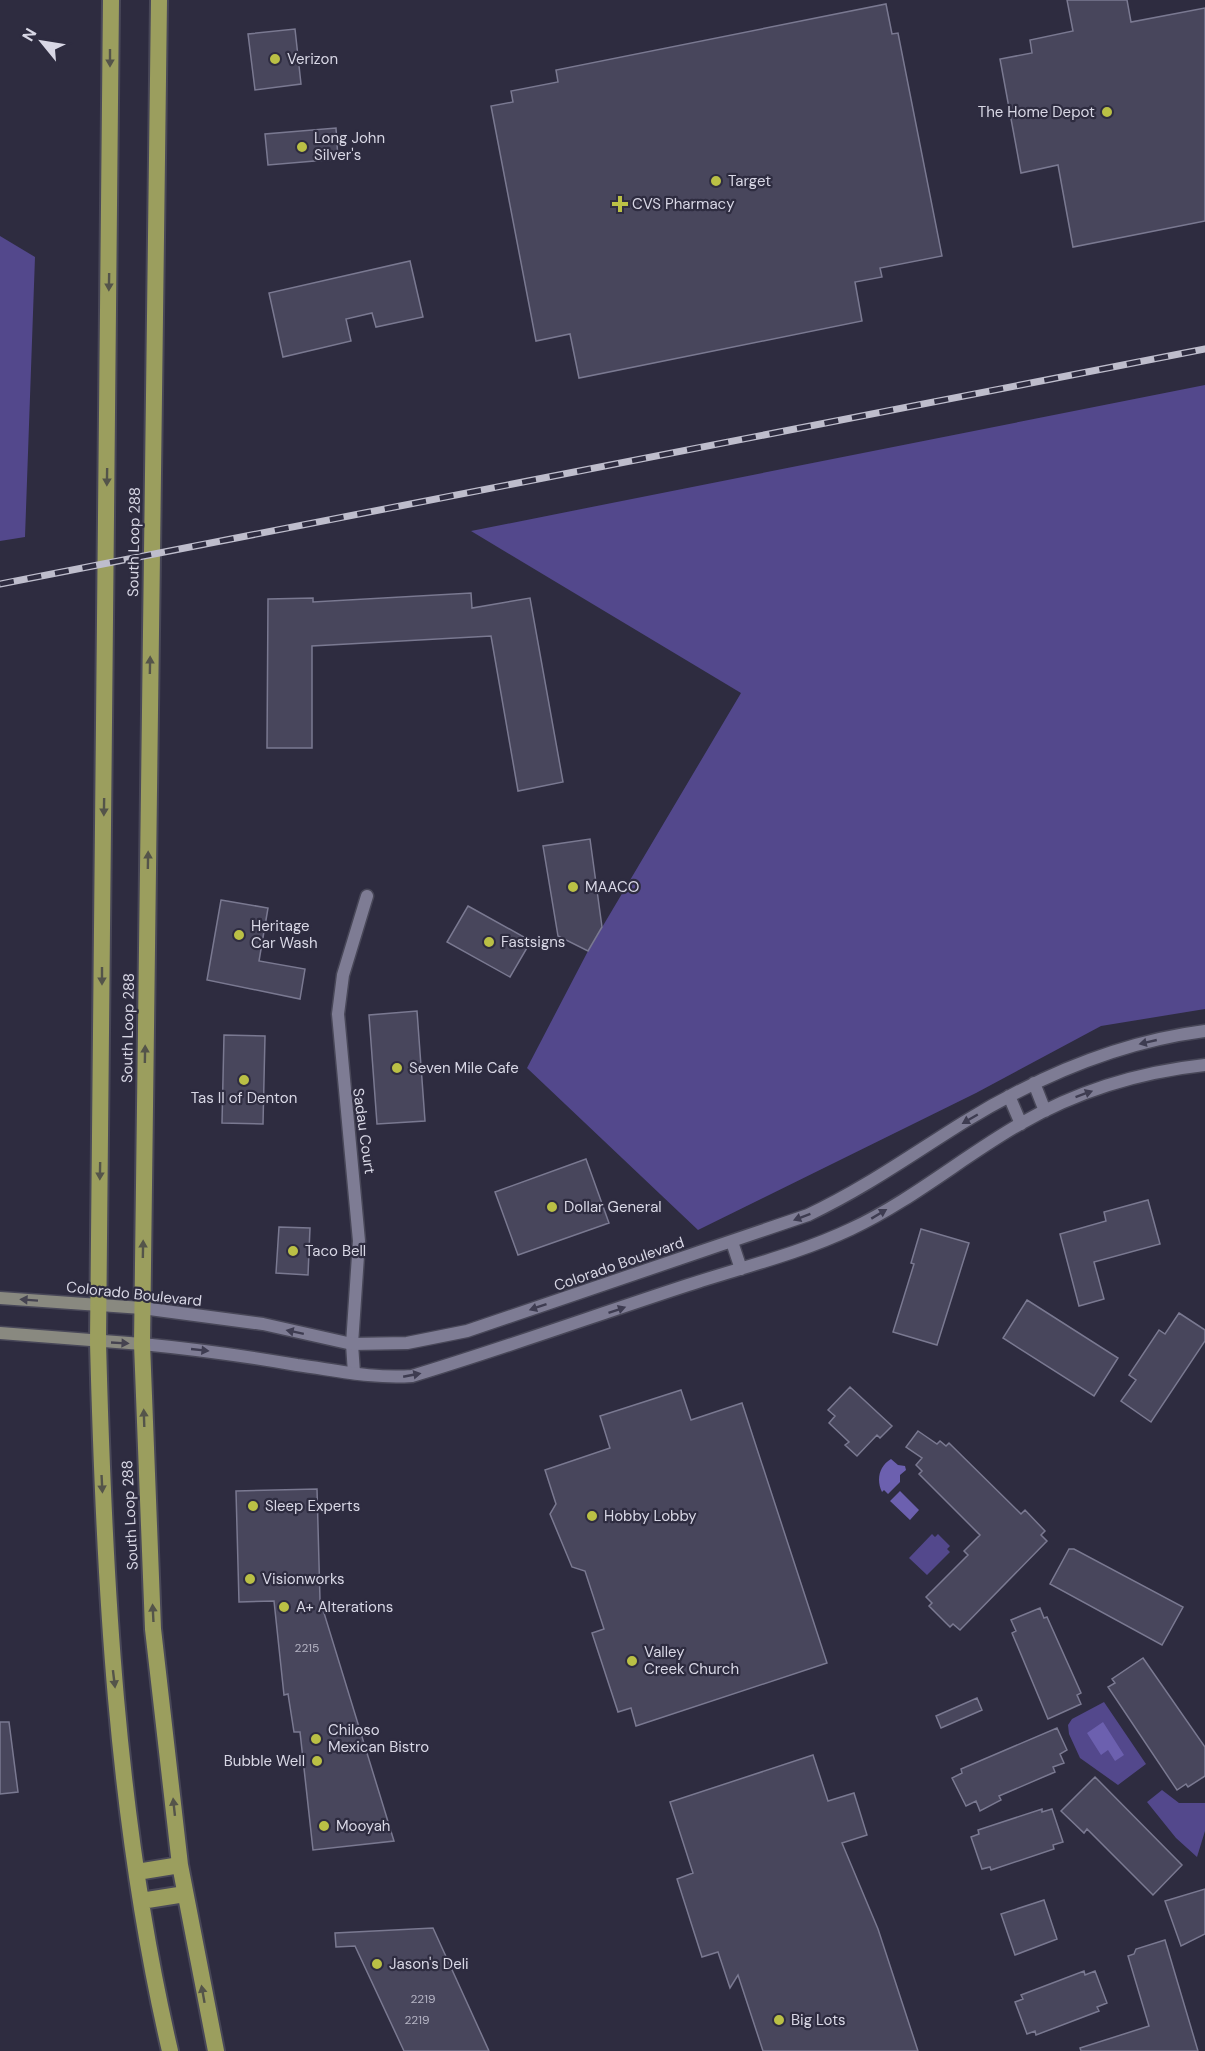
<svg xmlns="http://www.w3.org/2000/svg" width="1205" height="2051" font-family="'DM Sans',sans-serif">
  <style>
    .green { fill: #53488c }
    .water { fill: #6c60af }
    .building { fill: #48465c; stroke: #7a7991; stroke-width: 1.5 }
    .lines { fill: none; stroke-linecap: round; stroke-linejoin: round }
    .minor-casing { stroke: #484758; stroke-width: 15 }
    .tertiary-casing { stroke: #484758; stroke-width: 15 }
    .secondary-casing { stroke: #484758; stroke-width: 15 }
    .trunk-casing { stroke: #484758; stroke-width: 20 }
    .minor { stroke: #7e7c94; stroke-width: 12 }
    .tertiary { stroke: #7e7c94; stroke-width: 12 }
    .secondary { stroke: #898980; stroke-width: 12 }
    .trunk { stroke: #9b9e5e; stroke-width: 16 }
    .rail-casing { stroke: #bebdcc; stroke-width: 7 }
    .rail { stroke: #2e2c40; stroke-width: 4.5; stroke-dasharray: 14; stroke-linecap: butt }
    .oneway { fill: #54544a }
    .oneway2 { fill: #3e3c51 }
    .oneway3 { fill: #454350 }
    .poi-dot { fill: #bac045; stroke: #2e2c40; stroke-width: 2 }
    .labels { text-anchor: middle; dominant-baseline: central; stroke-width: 4.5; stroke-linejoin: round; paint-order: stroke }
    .number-label { font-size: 12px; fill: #b4b3c3 }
    .poi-label { font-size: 15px; fill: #d8d7e5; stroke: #2e2c40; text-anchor: start }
    .street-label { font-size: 15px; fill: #d8d7e5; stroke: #2e2c40 }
  </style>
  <rect width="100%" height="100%" fill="#2e2c40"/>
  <path class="green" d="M0,236L35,257L25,537L0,541Z
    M1205,385V1009L1101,1026L976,1093L698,1230L527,1068L588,951L741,693L471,531Z
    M932,1534L935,1537L938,1534L950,1546L947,1549L950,1552L927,1575L909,1558Z
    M1104,1702L1146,1764L1118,1785L1080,1758L1069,1734L1068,1725L1072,1719Z
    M1162,1790L1179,1803H1205V1831L1197,1857L1176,1838L1147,1802Z"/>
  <path class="water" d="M891,1459L898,1465L905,1466L906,1470L900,1475V1482L888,1494L884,1490L882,1492C876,1480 879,1466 891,1459Z
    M900,1491L919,1510L910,1520L890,1501Z
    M1103,1722L1124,1755L1115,1761L1108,1750L1101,1755L1087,1733Z"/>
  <path class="building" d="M1067,0H1127L1131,22L1205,8V221L1073,247L1058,165L1021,173L1000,59L1032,53L1030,40L1073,31Z
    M886,4L892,34L898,33L942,256L880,268L882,277L855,282L862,321L579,378L570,334L536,341L491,106L513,102L511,91L558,82L556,70Z
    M295,29L301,84L255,90L248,34Z
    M336,128L338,159L268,165L265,134Z
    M410,261L423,317L376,327L372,313L346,319L351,341L283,357L269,293Z
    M471,593L472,608L530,598L563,782L518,791L491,636L312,646V748H267L268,599L313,598V602Z
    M590,839L602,927L588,951L558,936L543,846Z
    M221,900L268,908L259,961L305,969L300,999L207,980Z
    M468,906L531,941L510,977L447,942Z
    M417,1011L425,1121L377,1124L369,1015Z
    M224,1035L265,1036L263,1124L222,1123Z
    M586,1159L609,1223L518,1255L495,1192Z
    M1148,1200L1160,1244L1094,1262L1104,1299L1079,1306L1060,1234L1106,1221L1104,1212Z
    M279,1227L310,1228L308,1275L276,1273Z
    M921,1229L969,1243L937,1345L893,1332L914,1264L911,1263Z
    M1027,1300L1118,1358L1094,1396L1003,1338Z
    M1179,1313L1205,1330V1341L1151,1422L1121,1401L1136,1380L1129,1375L1159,1330L1165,1334Z
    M850,1387L892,1426L880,1438L877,1435L857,1456L845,1445L849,1442L829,1423L835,1416L828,1410Z
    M681,1390L691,1420L742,1403L827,1663L636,1726L631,1708L618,1712L592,1633L604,1629L585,1571L572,1567L550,1514L556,1504L545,1470L610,1448L600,1416Z
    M918,1431L937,1444L940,1441L946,1446L949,1443L1021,1514L1025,1510L1045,1531L1041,1535L1047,1541L960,1630L953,1624L950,1627L929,1606L932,1603L926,1597L968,1555L964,1551L980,1535L919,1474L922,1471L916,1465L922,1458L906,1447Z
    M317,1489L320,1600L394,1841L313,1850L300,1732H294L288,1694L284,1695L274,1601L239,1602L236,1491Z
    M1069,1549H1074L1183,1607L1162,1645L1050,1584Z
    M1040,1608L1044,1618L1047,1617L1081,1693L1077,1695L1081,1704L1048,1719L1012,1633L1016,1631L1011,1620Z
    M1143,1658L1205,1747V1776L1188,1787L1186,1784L1177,1790L1108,1687L1115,1683L1112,1679Z
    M977,1698L982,1710L941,1728L936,1716Z
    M0,1722H9L18,1792L0,1794Z
    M1057,1728L1067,1750L1060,1754L1064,1763L1053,1767L1055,1772L999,1796L1001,1800L980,1811L976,1801L966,1806L952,1778L962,1773L961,1769Z
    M813,1755L828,1801L854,1793L867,1835L842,1843L878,1929L918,2051H763L738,1975L730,1988L718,1952L702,1957L677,1879L693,1873L670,1802Z
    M1095,1777L1182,1865L1153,1895L1087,1829L1084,1833L1061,1811Z
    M1042,1809V1812L1052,1809L1063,1842L1053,1845L1054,1849L991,1870L990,1867L982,1869L971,1837L979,1834L978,1830Z
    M1205,1889V1934L1181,1946L1165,1901Z
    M1044,1900L1057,1939L1015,1955L1001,1914Z
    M433,1928L489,2051H404L355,1946L336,1947L335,1933Z
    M1165,1940L1198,2051H1081L1080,2048L1149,2026L1128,1956L1134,1954L1136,1949Z
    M1084,1971L1085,1975L1095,1971L1107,2003L1097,2007L1099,2011L1036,2035L1035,2031L1027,2034L1015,2002L1023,1999L1021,1995Z"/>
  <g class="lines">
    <g class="minor-casing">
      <path id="minor" d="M354,1373L352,1344L359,1241L338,1014L343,975L367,896"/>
    </g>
    <g class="tertiary-casing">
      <path id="tertiary" d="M1034,1083L1045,1111
        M1009,1096L1021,1124
        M732,1242L741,1269
        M142,1308L263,1324L352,1344L407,1343L467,1331L808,1215C865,1188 911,1155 964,1122C1039,1076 1118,1042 1205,1031
        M142,1344C194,1349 245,1356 297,1365C335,1370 373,1379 412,1376C505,1348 596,1315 688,1285C743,1267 798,1254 851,1229C911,1201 964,1156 1020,1124C1077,1091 1140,1072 1205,1065"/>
    </g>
    <g class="secondary-casing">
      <path id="secondary" d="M0,1298L142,1308
        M0,1333L142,1344"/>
    </g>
    <g class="trunk-casing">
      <path id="trunk" d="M111,0L98,1342C104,1579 116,1819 170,2051
        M159,0L142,1344L153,1629L180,1865L216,2051
        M137,1872L180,1865
        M141,1901L185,1894"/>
    </g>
    <use href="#minor" class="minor"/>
    <use href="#tertiary" class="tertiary"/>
    <use href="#secondary" class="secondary"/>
    <use href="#trunk" class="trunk"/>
    <g class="rail-casing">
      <path id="rail" d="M0,584L1205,349"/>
    </g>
    <use href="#rail" class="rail"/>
  </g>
  <defs><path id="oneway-solid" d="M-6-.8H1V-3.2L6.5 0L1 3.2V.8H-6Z" transform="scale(1.5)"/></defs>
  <g class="oneway">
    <use href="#oneway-solid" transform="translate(110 58) rotate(90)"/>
    <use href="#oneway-solid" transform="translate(109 282) rotate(91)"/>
    <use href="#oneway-solid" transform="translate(107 477) rotate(91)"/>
    <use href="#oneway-solid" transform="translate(150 665) rotate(-89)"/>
    <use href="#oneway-solid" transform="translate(104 807) rotate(91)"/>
    <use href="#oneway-solid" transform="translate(148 860) rotate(-89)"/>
    <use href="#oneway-solid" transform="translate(102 976) rotate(90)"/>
    <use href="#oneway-solid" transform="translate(145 1054) rotate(-89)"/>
    <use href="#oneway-solid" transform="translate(100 1171) rotate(91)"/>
    <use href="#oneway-solid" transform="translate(143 1249) rotate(-89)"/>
    <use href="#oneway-solid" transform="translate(144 1418) rotate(-92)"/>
    <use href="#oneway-solid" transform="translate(102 1484) rotate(87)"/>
    <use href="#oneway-solid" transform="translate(153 1613) rotate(-93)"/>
    <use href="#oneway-solid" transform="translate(114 1679) rotate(83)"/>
    <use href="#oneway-solid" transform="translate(174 1807) rotate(-96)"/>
    <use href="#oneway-solid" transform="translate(203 1994) rotate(-100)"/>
  </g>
  <g class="oneway2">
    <use href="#oneway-solid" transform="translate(1148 1042) rotate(167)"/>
    <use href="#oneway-solid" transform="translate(1084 1094) rotate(-20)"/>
    <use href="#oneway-solid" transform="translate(970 1119) rotate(150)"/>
    <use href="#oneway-solid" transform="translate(879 1214) rotate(-31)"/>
    <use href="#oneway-solid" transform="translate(802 1217) rotate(159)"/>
    <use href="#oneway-solid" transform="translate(538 1307) rotate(161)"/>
    <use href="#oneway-solid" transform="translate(617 1310) rotate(-19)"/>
    <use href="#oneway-solid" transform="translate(295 1332) rotate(-168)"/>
    <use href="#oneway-solid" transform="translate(200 1350) rotate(6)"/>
    <use href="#oneway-solid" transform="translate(412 1375) rotate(-11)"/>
  </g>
  <g class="oneway3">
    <use href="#oneway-solid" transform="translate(29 1300) rotate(-176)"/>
    <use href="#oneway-solid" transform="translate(120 1343) rotate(3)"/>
  </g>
  <g class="poi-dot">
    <circle cx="275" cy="59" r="6"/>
    <circle cx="1107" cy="112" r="6"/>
    <circle cx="302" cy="147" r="6"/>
    <circle cx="716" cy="181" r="6"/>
    <path d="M617 195h6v6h6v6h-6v6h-6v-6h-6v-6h6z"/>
    <circle cx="573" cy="887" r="6"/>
    <circle cx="239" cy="935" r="6"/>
    <circle cx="489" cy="942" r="6"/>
    <circle cx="397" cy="1068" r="6"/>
    <circle cx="244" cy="1080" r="6"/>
    <circle cx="552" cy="1207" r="6"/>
    <circle cx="293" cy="1251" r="6"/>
    <circle cx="253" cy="1506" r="6"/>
    <circle cx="592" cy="1516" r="6"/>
    <circle cx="250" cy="1579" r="6"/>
    <circle cx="284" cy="1607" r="6"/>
    <circle cx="632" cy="1661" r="6"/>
    <circle cx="316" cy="1739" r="6"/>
    <circle cx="317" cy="1761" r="6"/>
    <circle cx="324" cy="1826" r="6"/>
    <circle cx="377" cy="1964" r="6"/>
    <circle cx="779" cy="2020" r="6"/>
  </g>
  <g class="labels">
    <g class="number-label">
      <text x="307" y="1648">2215</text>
      <text x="423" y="1999">2219</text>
      <text x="417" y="2020">2219</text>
    </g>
    <g class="poi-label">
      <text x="287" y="59">Verizon</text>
      <text x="1095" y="112" text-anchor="end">The Home Depot</text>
      <text x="314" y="138">Long John<tspan x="314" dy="17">Silver's</tspan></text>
      <text x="728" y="181">Target</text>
      <text x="632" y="204">CVS Pharmacy</text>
      <text x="585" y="887">MAACO</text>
      <text x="251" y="926">Heritage<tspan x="251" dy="17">Car Wash</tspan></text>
      <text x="501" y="942">Fastsigns</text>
      <text x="409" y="1068">Seven Mile Cafe</text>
      <text x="244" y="1098" text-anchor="middle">Tas II of Denton</text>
      <text x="564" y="1207">Dollar General</text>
      <text x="305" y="1251">Taco Bell</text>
      <text x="265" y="1506">Sleep Experts</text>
      <text x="604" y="1516">Hobby Lobby</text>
      <text x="262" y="1579">Visionworks</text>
      <text x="296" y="1607">A+ Alterations</text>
      <text x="644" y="1652">Valley<tspan x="644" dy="17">Creek Church</tspan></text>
      <text x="328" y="1730">Chiloso<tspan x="328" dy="17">Mexican Bistro</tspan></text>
      <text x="305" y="1761" text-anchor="end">Bubble Well</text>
      <text x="336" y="1826">Mooyah</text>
      <text x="389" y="1964">Jason's Deli</text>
      <text x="791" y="2020">Big Lots</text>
    </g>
    <g class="street-label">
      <text transform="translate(134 542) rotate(-89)">South Loop 288</text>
      <text transform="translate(128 1028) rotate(-89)">South Loop 288</text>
      <text transform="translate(364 1131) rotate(82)">Sadau Court</text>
      <text transform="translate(619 1264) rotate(-19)">Colorado Boulevard</text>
      <text transform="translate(134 1294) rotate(6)">Colorado Boulevard</text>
      <text transform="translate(130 1515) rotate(-93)">South Loop 288</text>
    </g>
  </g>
  <g transform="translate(42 42) rotate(300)" stroke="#2e2c40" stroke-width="4.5" paint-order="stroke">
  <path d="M0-4.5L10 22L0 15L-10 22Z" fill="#d8d7e5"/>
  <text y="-9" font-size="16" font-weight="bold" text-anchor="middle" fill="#d8d7e5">N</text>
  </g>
</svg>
